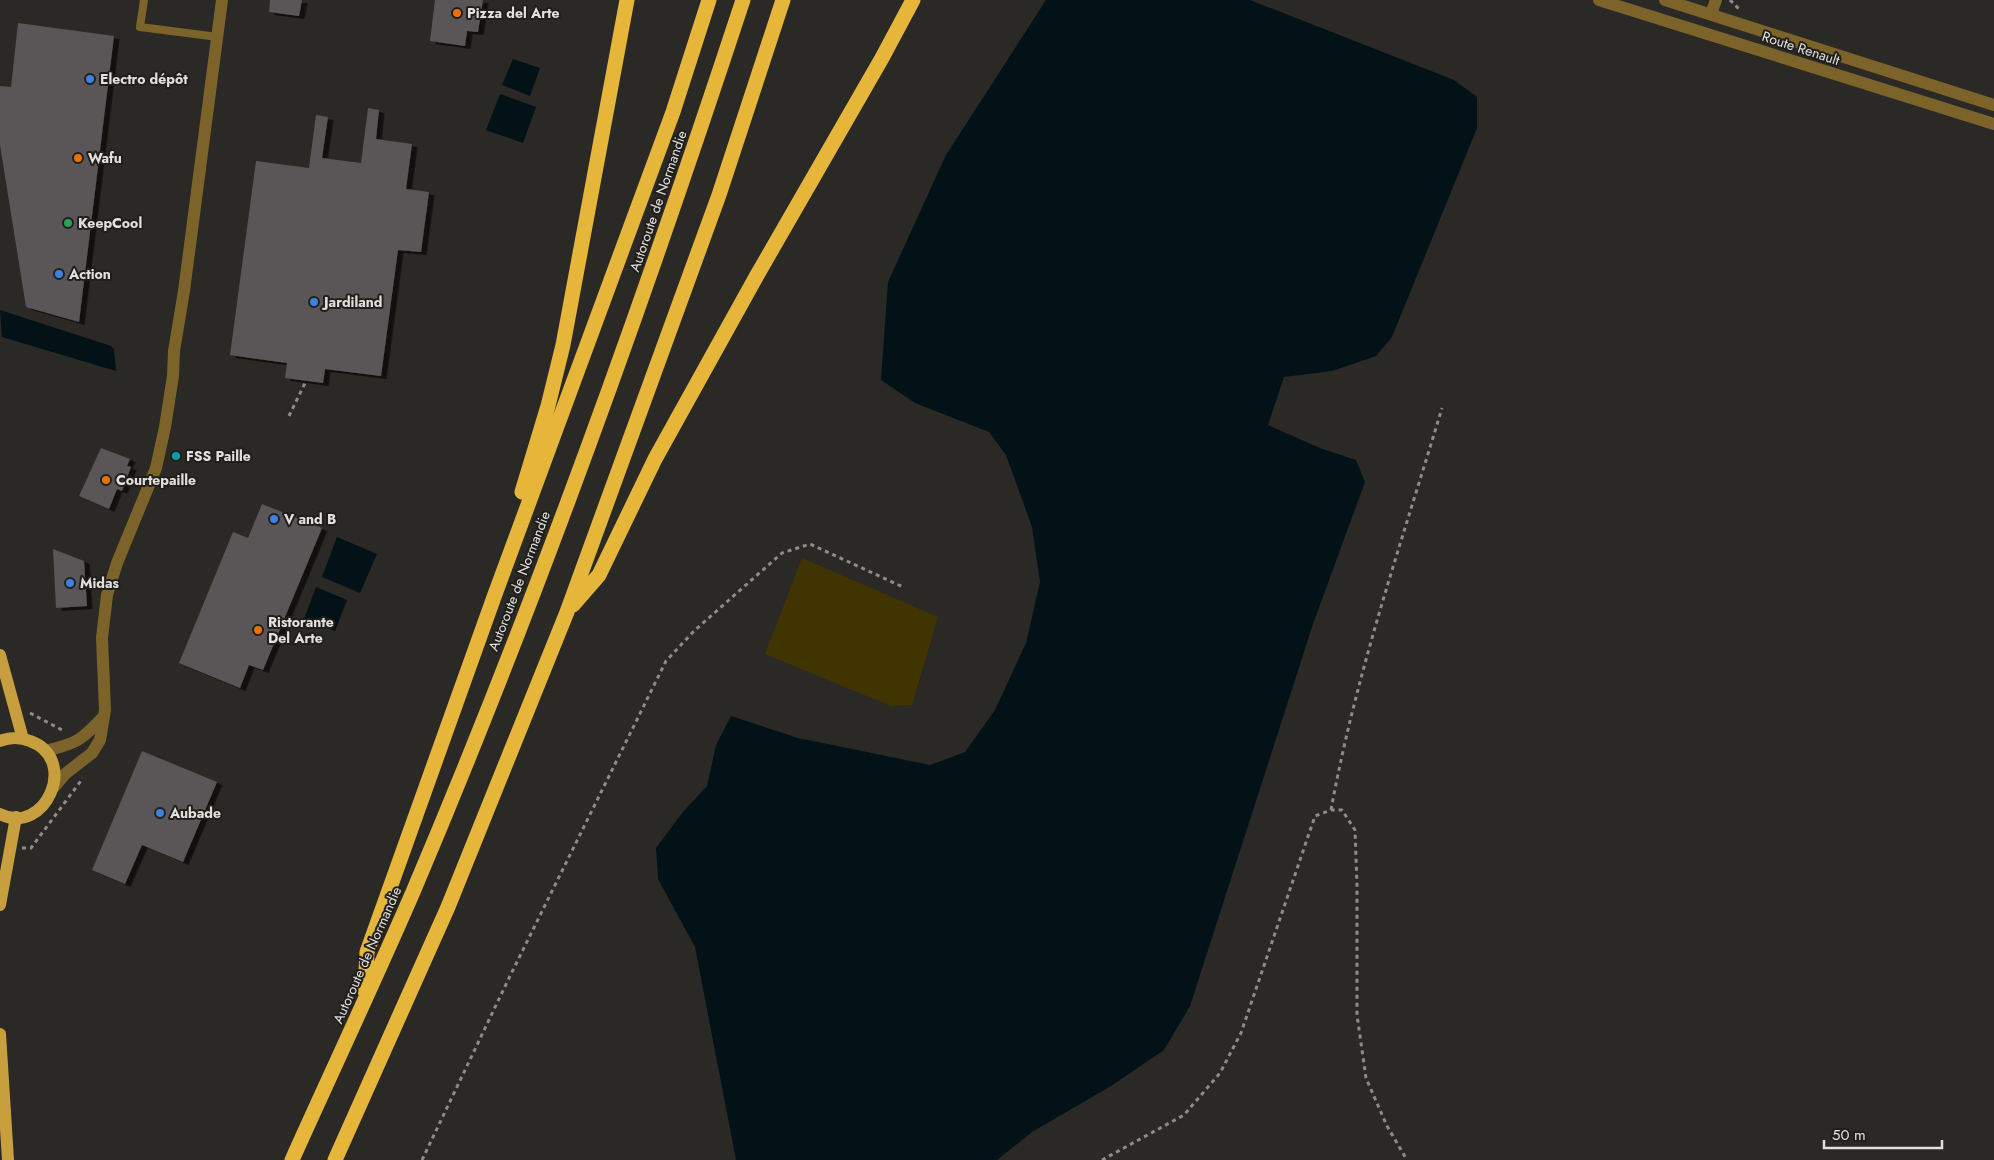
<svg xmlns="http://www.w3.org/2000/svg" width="1994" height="1160" font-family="Jost,sans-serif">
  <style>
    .green { fill: #3f3402 }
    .water { fill: #031216 }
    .building { fill: #5a5456; filter: url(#shadow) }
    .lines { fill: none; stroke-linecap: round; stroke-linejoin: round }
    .path { stroke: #8d8c88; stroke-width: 3; stroke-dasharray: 4 4; stroke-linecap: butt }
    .service { stroke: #7c632a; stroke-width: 8 }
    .minor { stroke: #7c632a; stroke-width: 12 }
    .tertiary { stroke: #7c632a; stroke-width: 12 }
    .primary { stroke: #c79f3e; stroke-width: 12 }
    .motorway { stroke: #e6b63b; stroke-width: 15 }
    .food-dot { fill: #e8710a; stroke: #201f1b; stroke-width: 2 }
    .shop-dot { fill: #3f7fe0; stroke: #201f1b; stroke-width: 2 }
    .leisure-dot { fill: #2e9e5b; stroke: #201f1b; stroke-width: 2 }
    .culture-dot { fill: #0f9aa8; stroke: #201f1b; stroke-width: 2 }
    .labels { text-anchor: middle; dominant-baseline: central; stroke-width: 4; stroke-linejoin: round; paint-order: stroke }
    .poi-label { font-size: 14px; font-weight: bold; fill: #e1e0dd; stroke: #201f1b; text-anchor: start }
    .street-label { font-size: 14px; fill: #e1e0dd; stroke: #201f1b }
  </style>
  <defs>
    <filter id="shadow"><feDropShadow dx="5.5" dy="3" stdDeviation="0" flood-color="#0009"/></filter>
  </defs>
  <rect width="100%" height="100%" fill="#2a2925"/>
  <path class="green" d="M802,558L938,617L912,705L891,706L765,654Z"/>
  <path class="water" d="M1046,0H1250L1454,80L1477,97V128L1392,337L1376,356L1332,371L1284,377L1268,425L1320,448L1356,460L1365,482L1313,624L1190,1006L1164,1050L1111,1086L1032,1132L997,1160H736L695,947L658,879L656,848L683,812L707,786L716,745L731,716L798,738L930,765L965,752L995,710L1026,643L1040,582L1032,527L1006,455L989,432L915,403L881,380L888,282L946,155Z
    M513,59L540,68L530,96L502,85Z
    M500,94L536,107L523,143L486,130Z
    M0,310L111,346L114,349L116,371L2,337Z
    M337,537L377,554L360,593L322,577Z
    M316,587L347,600L335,631L304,619Z"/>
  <path class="building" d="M270,0H302L299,16L269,12Z
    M435,0H483L478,32L467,31L465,46L430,41Z
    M18,23L114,36L79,322L26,307L0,145V86L11,87Z
    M368,108L379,110L376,139L412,144L406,189L429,192L421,252L398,250L381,376L325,369L323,383L285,378L287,363L230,355L256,161L309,168L316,115L328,117L322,158L361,163Z
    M101,448L130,459L127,466L131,467L122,491L117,489L109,509L79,496Z
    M262,504L322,528L263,670L249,665L240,688L179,663L233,532L248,538Z
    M53,549L84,561L87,606L56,608Z
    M142,751L217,782L183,862L142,845L125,884L92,870Z"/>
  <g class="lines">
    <path class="path" d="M1730,0L1740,10
      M289,416L306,381
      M30,713L64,731
      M1331,810C1356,673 1402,541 1442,408
      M22,848H31L83,778
      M422,1160L510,976L666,661L694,631L782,553L810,544L903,587
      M1102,1160L1184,1115L1220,1073L1241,1033L1315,816L1331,810H1342L1355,830L1357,885V1015L1366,1078L1387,1126L1407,1160"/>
    <path class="service" d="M144,0L140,27L218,37"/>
    <path class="minor" d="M1711,14L1716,0
      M45,751C77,743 81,741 104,716
      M54,787L65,774L92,753L100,740L105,710L102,638L107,595L117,563L156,468L165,427L173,376L174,351L184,291L222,0"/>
    <path class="tertiary" d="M1599,0L1994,124
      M1665,0L1994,105"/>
    <path class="primary" d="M0,655L23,739
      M0,741C10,737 20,737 30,741C80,759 45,837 0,814
      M0,905L16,817
      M0,1034L8,1160"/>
    <path class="motorway" d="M522,492L548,406L563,345L627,0
      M573,605L599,575L655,459L756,277L882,58L913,0
      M365,991L367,952L494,597L673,112L709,0
      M292,1160C332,1071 374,982 413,892C537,600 644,301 743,0
      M335,1160L448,907L567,612L719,195L783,0"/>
  </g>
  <g class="food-dot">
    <circle cx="457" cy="13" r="5"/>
    <circle cx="78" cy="158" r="5"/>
    <circle cx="106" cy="480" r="5"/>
    <circle cx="258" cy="630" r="5"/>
  </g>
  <g class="shop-dot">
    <circle cx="90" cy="79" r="5"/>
    <circle cx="59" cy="274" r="5"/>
    <circle cx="314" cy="302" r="5"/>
    <circle cx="274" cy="519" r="5"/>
    <circle cx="70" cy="583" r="5"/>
    <circle cx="160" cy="813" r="5"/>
  </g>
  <circle class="leisure-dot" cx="68" cy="223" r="5"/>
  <circle class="culture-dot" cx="176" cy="456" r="5"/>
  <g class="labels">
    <g class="poi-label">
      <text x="467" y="13">Pizza del Arte</text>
      <text x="100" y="79">Electro dépôt</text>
      <text x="88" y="158">Wafu</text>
      <text x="78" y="223">KeepCool</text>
      <text x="69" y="274">Action</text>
      <text x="324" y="302">Jardiland</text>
      <text x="186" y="456">FSS Paille</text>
      <text x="116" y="480">Courtepaille</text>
      <text x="284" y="519">V and B</text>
      <text x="80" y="583">Midas</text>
      <text x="268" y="622">Ristorante<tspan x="268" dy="16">Del Arte</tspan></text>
      <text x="170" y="813">Aubade</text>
    </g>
    <g class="street-label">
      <text transform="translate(1801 48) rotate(18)">Route Renault</text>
      <text transform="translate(658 201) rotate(-71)">Autoroute de Normandie</text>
      <text transform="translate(519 581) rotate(-69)">Autoroute de Normandie</text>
      <text transform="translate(367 955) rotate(-66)">Autoroute de Normandie</text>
    </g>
  </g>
  <path d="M1824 1140v8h118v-8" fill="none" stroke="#e1e0dd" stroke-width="2.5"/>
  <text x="1832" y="1140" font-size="15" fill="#e1e0dd" stroke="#201f1b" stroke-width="4" paint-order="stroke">50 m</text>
</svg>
